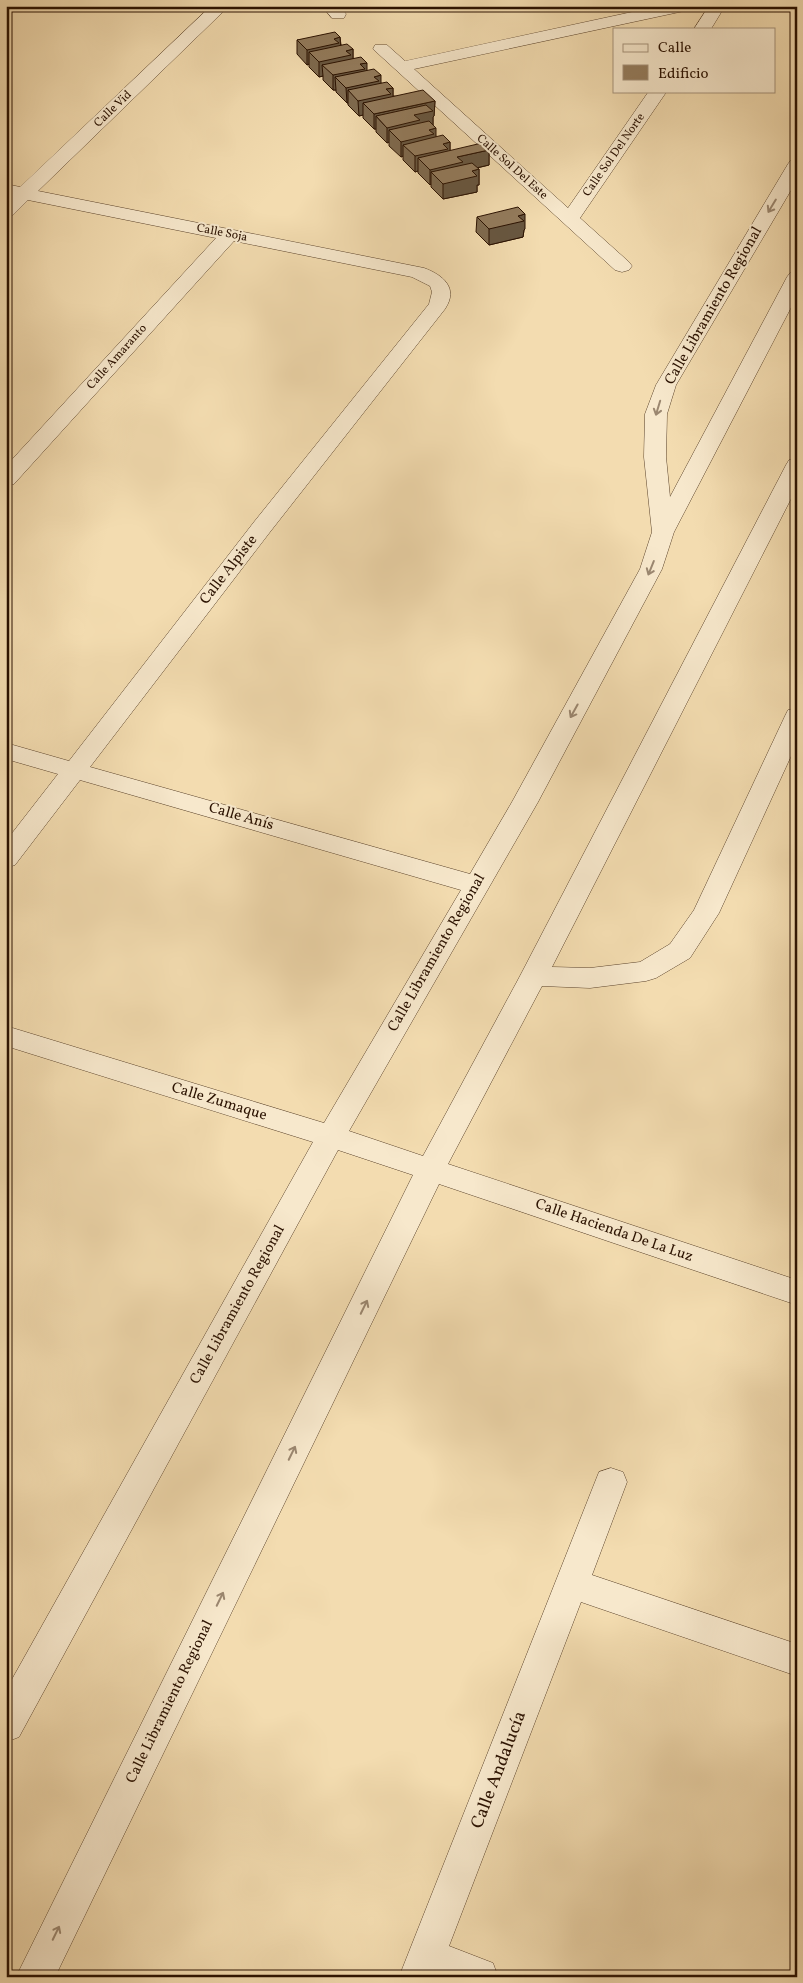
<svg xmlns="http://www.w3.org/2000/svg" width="803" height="1983" font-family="Vollkorn,serif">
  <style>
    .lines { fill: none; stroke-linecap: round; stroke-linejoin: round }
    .minor-casing { stroke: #5c442c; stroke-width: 1 }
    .minor { fill: #f7e8cc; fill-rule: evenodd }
    .wall { fill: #7e6a4f; stroke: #2a1100 }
    .shaded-wall { fill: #675640; stroke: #2a1100 }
    .building { fill: #937b5c; stroke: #2a1100 }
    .oneway { stroke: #9b8770 }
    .labels { text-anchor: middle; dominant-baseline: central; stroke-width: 4; stroke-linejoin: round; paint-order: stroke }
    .far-street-label { font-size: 12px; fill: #2a1100; stroke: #f7e8cc }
    .street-label { font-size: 15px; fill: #2a1100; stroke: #f7e8cc }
    .near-street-label { font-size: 18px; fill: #2a1100; stroke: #f7e8cc }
  </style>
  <rect width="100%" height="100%" fill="#f3dcb0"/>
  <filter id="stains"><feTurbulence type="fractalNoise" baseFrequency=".004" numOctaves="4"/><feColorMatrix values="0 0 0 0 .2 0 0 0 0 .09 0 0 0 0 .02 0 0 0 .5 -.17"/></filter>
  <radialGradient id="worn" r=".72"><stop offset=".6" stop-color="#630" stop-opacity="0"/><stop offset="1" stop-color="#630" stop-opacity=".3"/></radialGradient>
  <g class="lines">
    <g class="minor-casing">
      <path id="minor" d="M6,6H18L12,13L6,14Z
        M211,6H229L38,191L424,268C443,275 459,288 445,309L270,532L90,767L470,874L512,802L640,569L652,532L644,457L645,414L656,385L788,164L791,160L797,159V180L676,385L667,414L666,457L670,497L787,277L790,273L797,271V296L674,532L662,569L538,802L349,1131L423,1156L520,976L786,465L789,460L797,459V487L552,967L590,968L640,962L670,944L694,910L785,716L788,710L797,708V743L719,913L690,958L656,978L646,981L590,988L542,986L448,1164L797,1280V1305L439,1184L55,1977H16L413,1175L338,1150L19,1737L6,1742V1690L313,1142L6,1046V1026L324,1123L461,890L80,780L15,865L6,868V841L58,774L6,759V743L69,761L254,522L429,304L432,292L430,286L412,277L234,241L14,484L6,485V466L216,238L28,200L13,215L6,217V200L11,196H6V184L20,187Z
        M322,6H340L346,14L344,18H332Z
        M660,6H692L690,9L684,11L414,69L568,208L649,91H667L580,218L629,262L632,266L629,270L622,272L615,270L373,49L375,45H387L405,61Z
        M709,6H725L711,29H694Z
        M611,1468L623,1472L627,1482L592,1575L797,1644V1676L581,1602L449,1946L493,1963L498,1977H399L595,1482L599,1472Z"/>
    </g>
    <use href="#minor" class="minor"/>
  </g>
  <path class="wall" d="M340,37L341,45L353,49V58L381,83L393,88V96L435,101L434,116L433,117V125L436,137L450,142V151L489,150V165L477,168L479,169V185H477V192L443,199L431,187V184L430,185L418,173V171L415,172L403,160V156L401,157L389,146V142L387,143L376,132V129H374L363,118V115L359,116L348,105V103H347L336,92V90H333L323,80V76L319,77L309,67V64L307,65L297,54V40Z
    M477,217L525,229L524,230L523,237L489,245L476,232Z"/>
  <path class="shaded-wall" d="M340,37L341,52L353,49V64L322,65L323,76L319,77V62L309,52V64L307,65V50L334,39Z
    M367,63V77H335L336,90H333V75L360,64Z
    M381,75V90H348V103H347L346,88L374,77Z
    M393,88V103H363V115L359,116L358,101L386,89Z
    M435,101L434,116L433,117V126L389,130V142L387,143V128L376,116V129H374V114Z
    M436,128V143L403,145V156L401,157V142L429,130Z
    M450,142V157L418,158V171L415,172V156L443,144Z
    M489,150V165L463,171L431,172V184L430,185V170L457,157Z
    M479,169V185H477V192L443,199V184L472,171Z
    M525,214V229L524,230L523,237L489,245V229L518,216Z"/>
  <path class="building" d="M335,32L340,37L334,39L339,43L307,50L297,40Z
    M347,44L353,49L346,51L351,55L319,62L309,52Z
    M361,57L367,63L360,64L365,69L333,75L322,65Z
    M374,69L381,75L374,77L379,81L346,88L335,77Z
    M387,82L393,88L386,89L391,94L358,101L348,90Z
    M423,90L435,101L374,114L363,103Z
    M426,105L433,111L414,115L420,120L387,128L376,116Z
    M429,121L436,128L429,130L434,134L401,142L389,130Z
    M443,135L450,142L443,144L448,149L415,156L403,145Z
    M482,143L489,150L457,157L463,162L430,170L418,158Z
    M472,163L479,169L472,171L477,176L443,184L431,172Z
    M518,207L525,214L518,216L524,221L489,229L477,217Z"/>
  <defs><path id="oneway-shaft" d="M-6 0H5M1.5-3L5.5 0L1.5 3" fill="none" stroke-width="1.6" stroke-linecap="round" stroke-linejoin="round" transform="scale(1.25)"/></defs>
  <g class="oneway">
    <use href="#oneway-shaft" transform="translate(772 206) rotate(121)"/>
    <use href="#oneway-shaft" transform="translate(658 408) rotate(107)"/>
    <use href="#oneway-shaft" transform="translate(651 568) rotate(112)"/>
    <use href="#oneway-shaft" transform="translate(574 711) rotate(119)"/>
    <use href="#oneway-shaft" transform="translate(364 1307) rotate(-64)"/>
    <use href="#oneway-shaft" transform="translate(292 1453) rotate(-64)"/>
    <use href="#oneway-shaft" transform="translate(220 1599) rotate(-64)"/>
    <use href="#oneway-shaft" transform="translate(56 1933) rotate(-64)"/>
  </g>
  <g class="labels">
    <g class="far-street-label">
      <text transform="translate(113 109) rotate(-44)">Calle Vid</text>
      <text transform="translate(614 155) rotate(-55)">Calle Sol Del Norte</text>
      <text transform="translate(512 167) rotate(42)">Calle Sol Del Este</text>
      <text transform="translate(222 233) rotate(11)">Calle Soja</text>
      <text transform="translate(117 357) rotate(-48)">Calle Amaranto</text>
    </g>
    <g class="street-label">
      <text transform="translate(714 306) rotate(-60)">Calle Libramiento Regional</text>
      <text transform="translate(229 570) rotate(-52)">Calle Alpiste</text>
      <text transform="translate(241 817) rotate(16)">Calle Anís</text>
      <text transform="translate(437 953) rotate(-60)">Calle Libramiento Regional</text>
      <text transform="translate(219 1102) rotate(17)">Calle Zumaque</text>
      <text transform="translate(614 1231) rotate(19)">Calle Hacienda De La Luz</text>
      <text transform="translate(238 1305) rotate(-61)">Calle Libramiento Regional</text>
      <text transform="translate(170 1702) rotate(-64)">Calle Libramiento Regional</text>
    </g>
    <g class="near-street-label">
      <text transform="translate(499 1770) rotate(-69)">Calle Andalucía</text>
    </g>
  </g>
  <rect width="803" height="1983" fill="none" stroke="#f3dcb0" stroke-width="25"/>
  <rect x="8" y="8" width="788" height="1968" fill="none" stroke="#2a1100" stroke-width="2.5"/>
  <rect x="12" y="12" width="778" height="1958" fill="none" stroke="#2a1100"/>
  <rect x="613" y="28" width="162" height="65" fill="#f7e8cc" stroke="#a5927a"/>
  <rect x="623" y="44" width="25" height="8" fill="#f7e8cc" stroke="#a5927a"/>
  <text x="658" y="52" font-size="15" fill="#2a1100">Calle</text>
  <rect x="623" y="65" width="25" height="15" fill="#937b5c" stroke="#a5927a"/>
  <text x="658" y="78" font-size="15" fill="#2a1100">Edificio</text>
  <rect width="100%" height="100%" filter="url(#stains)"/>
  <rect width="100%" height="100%" fill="url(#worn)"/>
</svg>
